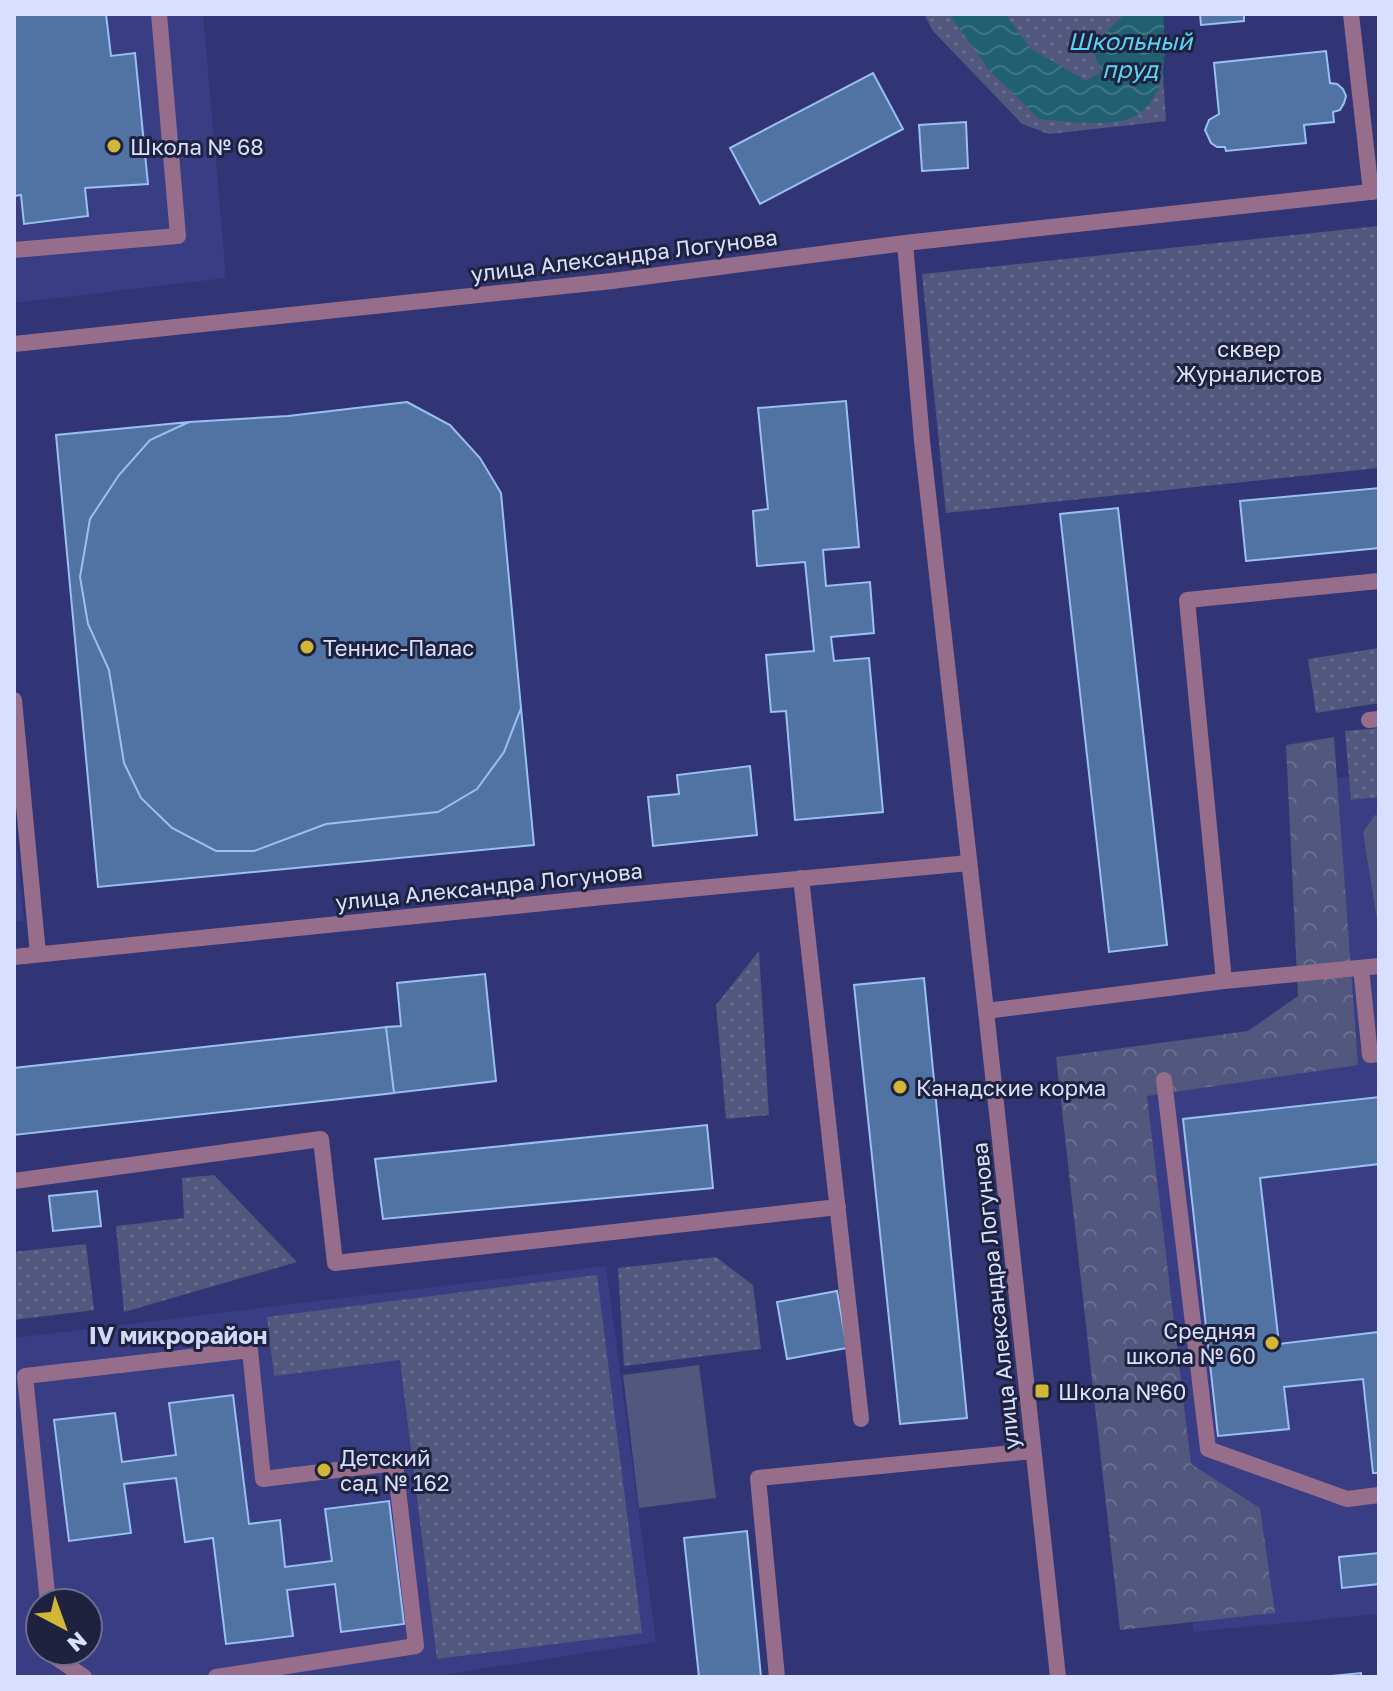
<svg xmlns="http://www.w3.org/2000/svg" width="1393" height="1691" font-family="'Golos Text',sans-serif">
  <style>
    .built { fill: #393d84; fill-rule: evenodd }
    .grass { fill: url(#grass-dots) }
    .forest { fill: url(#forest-crowns) }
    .pitch { fill: #51577d }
    .water { fill: url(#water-waves) }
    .building { fill: #5173a3; stroke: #99bff3; stroke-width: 2 }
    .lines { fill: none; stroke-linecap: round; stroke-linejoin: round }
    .lane { stroke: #966e8b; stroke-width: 16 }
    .street { stroke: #966e8b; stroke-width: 16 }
    .poi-dot { fill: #d2b736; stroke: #1e223e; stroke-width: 3 }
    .labels { text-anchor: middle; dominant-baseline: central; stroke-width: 6; stroke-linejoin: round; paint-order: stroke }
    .poi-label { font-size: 22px; fill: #d9e0ff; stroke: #1e223e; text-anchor: start }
    .street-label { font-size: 22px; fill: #d9e0ff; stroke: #1e223e }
    .park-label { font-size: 22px; fill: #dfe2f3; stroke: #1e223e }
    .water-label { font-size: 24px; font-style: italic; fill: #5bd4f2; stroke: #1e223e }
    .neighbourhood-label { font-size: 24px; font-weight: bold; fill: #d2d8f7; stroke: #1e223e }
  </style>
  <defs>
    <pattern id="grass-dots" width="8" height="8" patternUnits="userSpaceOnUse" patternTransform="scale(2)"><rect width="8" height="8" fill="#51577d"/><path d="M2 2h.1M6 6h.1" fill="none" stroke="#696f90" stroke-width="1.8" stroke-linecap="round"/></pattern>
    <pattern id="forest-crowns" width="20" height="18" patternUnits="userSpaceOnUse" patternTransform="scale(2)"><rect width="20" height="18" fill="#51577d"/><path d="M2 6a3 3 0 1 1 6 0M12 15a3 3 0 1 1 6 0" fill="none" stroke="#696f90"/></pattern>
    <pattern id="water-waves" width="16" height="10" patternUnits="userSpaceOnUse" patternTransform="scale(2)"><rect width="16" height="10" fill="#216070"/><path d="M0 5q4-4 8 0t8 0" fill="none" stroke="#417685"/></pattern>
  </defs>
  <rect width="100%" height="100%" fill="#313575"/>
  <path class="built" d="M14,14H203L226,278L14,303Z
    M1379,774V1614L1193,1632L1140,1072L1338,1052L1313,780Z
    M14,817L24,921L14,922Z
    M606,1266L656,1642L430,1677H14V1338ZM40,1603H88V1651H40Z"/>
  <path class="grass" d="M924,14H1159L1166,121L1049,134L1022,124L933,31Z
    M1379,226V468L946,513L922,274Z
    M1379,648V703L1316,713L1308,659Z
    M1379,728V797L1351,800L1345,731Z
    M759,951L769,1115L726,1119L716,1005Z
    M214,1175L297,1262L124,1312L116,1226L184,1218L182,1178Z
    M86,1244L94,1310L14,1320V1252Z
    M716,1257L753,1285L761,1349L624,1366L618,1268Z
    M597,1275L642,1633L437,1659L400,1360L274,1376L267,1317Z"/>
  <path class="forest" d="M1334,737L1358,1065L1147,1096L1191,1464L1260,1508L1275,1613L1120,1630L1056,1057L1248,1031L1298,996L1286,745Z"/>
  <path class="pitch" d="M1375,815H1379V933L1363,832Z
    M699,1365L716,1498L639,1508L623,1375Z"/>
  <path class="water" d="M949,14H1005L1030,48L1086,81L1101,72L1091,46L1125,14H1163C1166,47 1169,100 1133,117C1111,128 1064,121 1039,119L989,70Z"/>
  <path class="building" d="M14,14H106L111,56L135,53L148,184L85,188L88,216L24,224L21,195L14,196Z
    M1200,14H1244V21L1201,25Z
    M1326,51L1330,83L1337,84L1343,89L1346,96L1344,103L1340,110L1333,112L1334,122L1304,125L1306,143L1226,151L1225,147H1217L1211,143L1205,130L1209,120L1219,114L1214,63Z
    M873,73L903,129L760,204L730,148Z
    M966,122L968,168L922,171L919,125Z
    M846,401L859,547L823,550L826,586L870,582L874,633L831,637L834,661L869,658L883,812L795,820L786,711L771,712L766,655L814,651L805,562L757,566L753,511L768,509L758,408Z
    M407,402L450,425L480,458L501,493L521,708L504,752L477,789L438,812L326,824L254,851H216L172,828L141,798L124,763L109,670L88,624L80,577L90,519L119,475L150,440L189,422L288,416Z
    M189,422L150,440L119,475L90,519L80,577L88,624L109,670L124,763L141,798L172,828L216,851H254L326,824L438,812L477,789L504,752L521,708L534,845L98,887L56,435Z
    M1379,488V548L1246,561L1240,501Z
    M1118,508L1167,945L1109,952L1060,514Z
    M750,766L757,835L653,846L648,797L679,794L677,775Z
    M485,974L496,1081L394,1093L386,1027L401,1026L397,983Z
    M924,978L967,1418L900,1424L854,985Z
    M386,1027L394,1093L14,1135V1068Z
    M1379,1097V1164L1260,1178L1279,1344L1379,1332V1473H1373L1363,1379L1284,1387L1289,1429L1218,1436L1183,1119Z
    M707,1125L713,1188L383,1219L375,1159Z
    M97,1191L101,1226L53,1231L49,1196Z
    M837,1291L847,1348L787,1359L777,1302Z
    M233,1395L249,1524L280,1520L285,1567L332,1561L325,1509L389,1501L404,1624L341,1632L335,1584L287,1590L293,1636L226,1644L213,1538L185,1542L176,1478L124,1484L131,1533L69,1541L54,1420L115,1413L122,1462L176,1455L169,1403Z
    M747,1531L761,1677H699L684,1538Z
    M1379,1553V1584L1342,1588L1339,1557Z
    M1361,1673V1677H1321Z"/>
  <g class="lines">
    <path class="lane" d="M1351,14L1371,192
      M14,250L178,236L159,14
      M14,700L38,954
      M1369,720L1379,719
      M801,878L861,1419
      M1361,968L1370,1055L1379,1054
      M1224,981L1379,966
      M986,1011L1224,981L1187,600L1379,581
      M1164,1080L1208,1449L1347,1499L1379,1495
      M14,1181L321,1139L335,1263L838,1207
      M48,1603L25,1376L250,1350L263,1479L395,1463L416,1646L216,1677
      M53,1651L54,1656L84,1677
      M777,1677L758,1478L1033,1451"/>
    <path class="street" d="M905,243L922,441L986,1011L1058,1677
      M14,344L612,281L905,243L1379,191
      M14,957L603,897L969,863"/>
  </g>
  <g class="poi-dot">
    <circle cx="114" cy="146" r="8"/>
    <circle cx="307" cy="647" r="8"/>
    <circle cx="900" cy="1087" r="8"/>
    <circle cx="1272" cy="1343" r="8"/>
    <rect x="1034" y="1383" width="16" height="16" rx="4"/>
    <circle cx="324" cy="1470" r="8"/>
  </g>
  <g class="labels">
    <g class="poi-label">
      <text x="130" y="146">Школа № 68</text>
      <text x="323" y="647">Теннис-Палас</text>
      <text x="916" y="1087">Канадские корма</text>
      <text x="1256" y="1330" text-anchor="end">Средняя<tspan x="1256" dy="25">школа № 60</tspan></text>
      <text x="1058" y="1391">Школа №60</text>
      <text x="340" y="1457">Детский<tspan x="340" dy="25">сад № 162</tspan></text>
    </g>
    <g class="street-label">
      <text transform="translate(624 255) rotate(-7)">улица Александра Логунова</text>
      <text transform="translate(489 886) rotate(-6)">улица Александра Логунова</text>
      <text transform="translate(995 1296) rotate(-96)">улица Александра Логунова</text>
    </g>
    <g class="park-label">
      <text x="1249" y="348">сквер<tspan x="1249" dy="25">Журналистов</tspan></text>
    </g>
    <g class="water-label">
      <text x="1130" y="40">Школьный<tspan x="1130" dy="28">пруд</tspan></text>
    </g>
    <g class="neighbourhood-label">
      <text x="178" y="1334">IV микрорайон</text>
    </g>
  </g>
  <rect width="1393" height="1691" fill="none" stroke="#d9e0ff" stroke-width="32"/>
  <g transform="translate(64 1627) rotate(139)"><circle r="38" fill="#1e223e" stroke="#696e8b" stroke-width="2"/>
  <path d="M0-6L14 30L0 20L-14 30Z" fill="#d2b736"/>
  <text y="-12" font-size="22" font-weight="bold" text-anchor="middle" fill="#d9e0ff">N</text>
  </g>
</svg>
